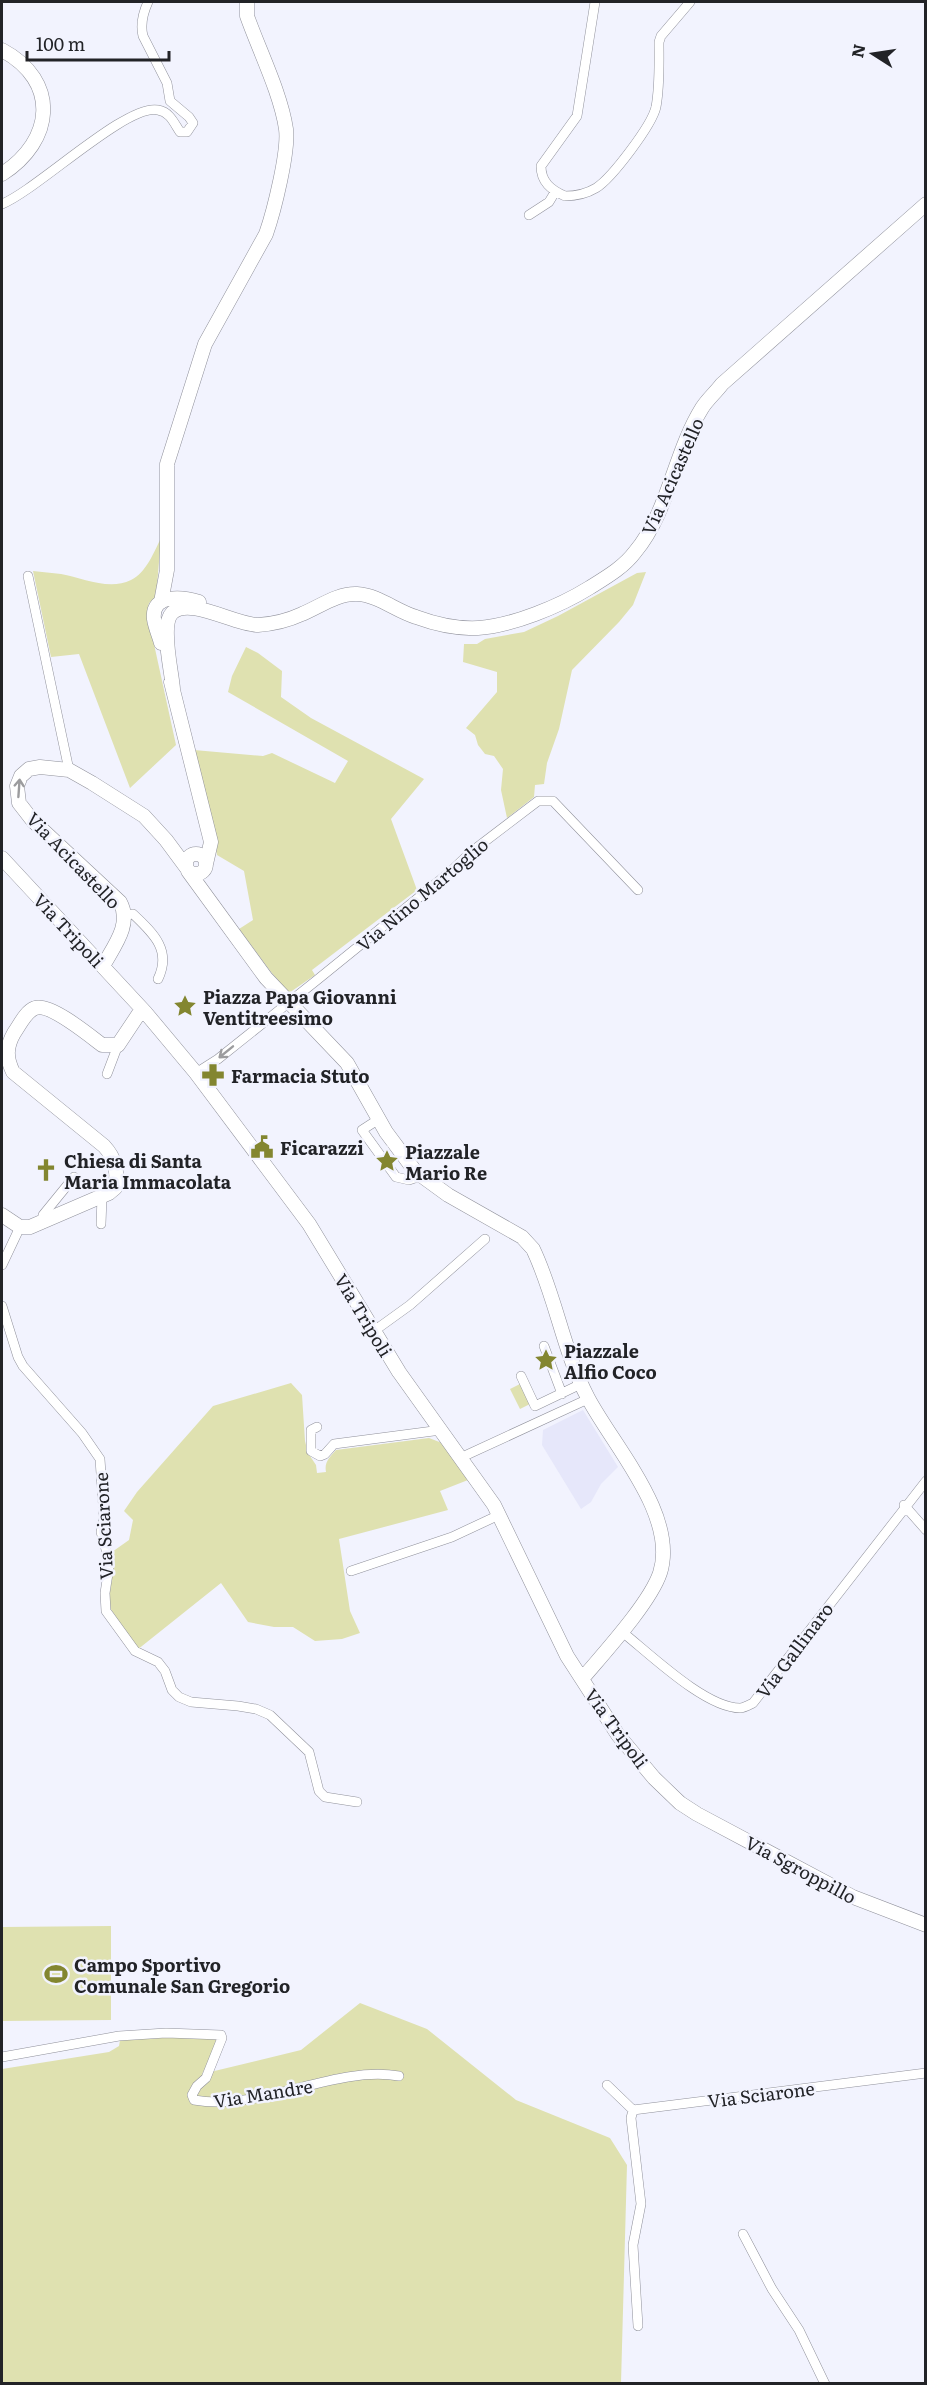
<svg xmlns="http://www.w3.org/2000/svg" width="927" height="2385" font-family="Literata,serif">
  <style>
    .built { fill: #e6e7fa }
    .green { fill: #dfe1b0 }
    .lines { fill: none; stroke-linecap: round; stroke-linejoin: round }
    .street-casing { stroke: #90919b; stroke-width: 10 }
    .secondary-casing { stroke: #90919b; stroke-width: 15 }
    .street { stroke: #fff; stroke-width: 9 }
    .secondary { stroke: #fff; stroke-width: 14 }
    .oneway { stroke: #9c9c9e }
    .labels { text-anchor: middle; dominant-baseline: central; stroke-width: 5; stroke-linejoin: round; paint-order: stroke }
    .street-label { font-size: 18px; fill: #222327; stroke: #f2f3fe }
    .poi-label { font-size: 18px; font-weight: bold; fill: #222327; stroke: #f2f3fe; text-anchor: start }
  </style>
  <rect width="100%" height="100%" fill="#f2f3fe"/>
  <path class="built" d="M583,1410L618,1467L601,1484L591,1502L581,1509L542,1445L543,1430Z"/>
  <path class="green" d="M161,538L156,597L149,603L147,612L176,745L130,788L79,654L51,657L33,571C42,572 52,573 61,574C83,578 109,591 131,580C146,573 154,552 161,538Z
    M646,572L633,605L619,622L572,670L559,729L547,763L544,784L535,785L534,797L507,818L501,790L503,769L494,756L485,754L478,745L475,735L466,728L497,692V672L463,662L464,644H477L485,639L524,632L558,616L637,573Z
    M246,647L258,653L282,671L281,697L311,718L424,779L391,819L417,890L312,970L315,975L289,993L271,972L239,929L253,920L244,871L217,855L194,750L263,756L272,753L335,783L348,761L228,692L232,676Z
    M526,1381L536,1401L520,1409L510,1389Z
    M291,1383L302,1395L305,1441L308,1453L316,1465L317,1473L326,1472C324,1462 330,1457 336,1450L429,1438L442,1443L468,1480L440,1491L448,1510L339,1539L350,1611L360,1633L342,1639L315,1641L293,1627H274L248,1622L221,1583L137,1650L108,1605L113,1570L112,1552L129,1540L133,1520L124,1511L137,1492L213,1406Z
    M111,1926V2020L2,2021V1927Z
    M360,2003L427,2029L516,2100L610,2138L627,2165L621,2383L2,2384V2069L109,2052L119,2046L120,2040L182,2037L217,2038L211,2058L202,2074L301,2050Z"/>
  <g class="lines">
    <g class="street-casing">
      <path id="street" d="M595,2L577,116L541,166C541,182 551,190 565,196C576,196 586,194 596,188C612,178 652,125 656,107C660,85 659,63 659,42L661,36L690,2
        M2,204C37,190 127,103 158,110C170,112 174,123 180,132H187L193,123L189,117L170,101L167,83L143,36C140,24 143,13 148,2
        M529,215L549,202L555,192
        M28,576L69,770
        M124,915L133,914C153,933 172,950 158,979
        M196,1073L218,1059L317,980L449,873L471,852L538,801H553L638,890
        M107,1074L118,1045
        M379,1119L362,1130L396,1177L409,1180L421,1176
        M44,1222L43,1215L74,1177
        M101,1224L102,1197
        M2,1265L20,1227
        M2,1306L18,1357L23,1366L82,1433L100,1459L104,1518L101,1532L107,1553L109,1567L105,1593L106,1611L135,1651L158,1662L165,1671L172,1690L179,1697L191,1702L238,1706L256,1709L270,1715L309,1752L319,1791L325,1797L357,1802
        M374,1331L410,1305L485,1239
        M544,1346L562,1394
        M521,1376L535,1406L581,1384
        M317,1427L311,1430V1451L320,1456L325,1454L334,1444L441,1430
        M460,1458L588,1399
        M904,1505L926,1530
        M351,1571L452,1537L499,1515
        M621,1631C649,1653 705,1708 740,1708C744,1708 749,1705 753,1703L926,1481
        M2,2057L119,2036L166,2033L221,2035L222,2038L206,2078L197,2086L192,2095L194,2100C262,2112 333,2065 399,2076
        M607,2085L633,2110L926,2073
        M633,2110L631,2118L641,2204L633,2245L638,2326
        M743,2234L772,2289L799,2330L825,2384"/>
    </g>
    <g class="secondary-casing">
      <path id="secondary" d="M2,50C60,81 54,141 2,174
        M161,602L167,570V464L205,344L266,234C274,211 289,151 286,129C281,94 259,50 247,16V2
        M161,643C159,635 155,627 154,619C151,593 183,597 199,602
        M171,682L211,842L206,864
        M173,689C172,672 160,625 172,613C189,596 235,625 258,625C273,624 289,620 302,614C319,607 338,593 357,594C378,595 396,611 416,617C435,624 458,629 478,628C512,626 560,606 589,588C605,578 623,568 635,552C669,511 674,453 702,408C707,400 716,392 722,384L926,204
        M186 864a10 10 0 1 1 20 0a10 10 0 1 1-20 0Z
        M2,858L145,1012L196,1073L309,1224L399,1372L494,1505L567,1656L618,1735L654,1778L680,1803L697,1814L853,1897L926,1925
        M188,871L266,978L347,1063L386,1132L415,1171L448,1195L522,1237L533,1249C556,1297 563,1351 588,1398C614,1447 678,1516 660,1573C650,1603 603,1654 582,1679
        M103,966C114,946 132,924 120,902L33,821L19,803L17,786L21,776L29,769L40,767L69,770L92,783L144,816L166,840L186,867
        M2,1215L20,1227H30L109,1193L115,1188C118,1171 116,1159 104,1146L13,1072C6,1058 6,1047 14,1033C20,1025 25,1012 35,1008C50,1003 89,1035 102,1045H118L142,1009"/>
    </g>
    <use href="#street" class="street"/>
    <use href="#secondary" class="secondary"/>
  </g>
  <defs><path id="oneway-shaft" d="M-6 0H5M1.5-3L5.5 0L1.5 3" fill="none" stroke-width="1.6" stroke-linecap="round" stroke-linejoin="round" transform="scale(1.5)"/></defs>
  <g class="oneway">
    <use href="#oneway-shaft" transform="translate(19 788) rotate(-86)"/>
    <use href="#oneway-shaft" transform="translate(226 1052) rotate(141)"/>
  </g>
  <defs>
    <g id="sight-bare" transform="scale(1.8)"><path d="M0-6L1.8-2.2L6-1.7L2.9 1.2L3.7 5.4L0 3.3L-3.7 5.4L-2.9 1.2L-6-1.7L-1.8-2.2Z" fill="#838630" stroke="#f2f3fe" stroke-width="2.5" paint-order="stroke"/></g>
    <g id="pharmacy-bare" transform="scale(1.8)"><path d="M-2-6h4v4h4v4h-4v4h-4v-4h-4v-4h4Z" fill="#838630" stroke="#f2f3fe" stroke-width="2.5" paint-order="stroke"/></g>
    <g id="civic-bare" transform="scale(1.8)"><path d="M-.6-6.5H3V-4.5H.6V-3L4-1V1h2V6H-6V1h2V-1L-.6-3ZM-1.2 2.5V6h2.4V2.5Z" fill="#838630" stroke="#f2f3fe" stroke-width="2.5" paint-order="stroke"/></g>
    <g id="church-bare" transform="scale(1.8)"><path d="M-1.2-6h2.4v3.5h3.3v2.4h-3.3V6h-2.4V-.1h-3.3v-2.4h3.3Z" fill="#838630" stroke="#f2f3fe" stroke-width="2.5" paint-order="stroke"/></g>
    <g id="stadium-bare" transform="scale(1.8)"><path d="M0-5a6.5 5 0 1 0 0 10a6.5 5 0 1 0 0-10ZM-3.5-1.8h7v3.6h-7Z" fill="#838630" stroke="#f2f3fe" stroke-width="2.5" paint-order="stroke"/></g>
  </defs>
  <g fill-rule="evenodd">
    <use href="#sight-bare" x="185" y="1006"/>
    <use href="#pharmacy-bare" x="213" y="1075"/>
    <use href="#civic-bare" x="262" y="1147"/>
    <use href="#sight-bare" x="387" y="1161"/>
    <use href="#church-bare" x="46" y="1170"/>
    <use href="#sight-bare" x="546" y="1360"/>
    <use href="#stadium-bare" x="56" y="1974"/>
  </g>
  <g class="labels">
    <g class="street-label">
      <text transform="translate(672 476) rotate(-66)">Via Acicastello</text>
      <text transform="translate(74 860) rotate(46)">Via Acicastello</text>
      <text transform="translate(422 894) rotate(-40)">Via Nino Martoglio</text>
      <text transform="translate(69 930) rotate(47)">Via Tripoli</text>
      <text transform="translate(364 1315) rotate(59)">Via Tripoli</text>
      <text transform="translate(103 1526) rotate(-93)">Via Sciarone</text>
      <text transform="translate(794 1650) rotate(-53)">Via Gallinaro</text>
      <text transform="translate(617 1728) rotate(54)">Via Tripoli</text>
      <text transform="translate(801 1869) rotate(28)">Via Sgroppillo</text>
      <text transform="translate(263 2093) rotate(-9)">Via Mandre</text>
      <text transform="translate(761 2094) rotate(-7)">Via Sciarone</text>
    </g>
    <g class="poi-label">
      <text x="203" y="996">Piazza Papa Giovanni<tspan x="203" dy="21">Ventitreesimo</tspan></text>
      <text x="231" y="1075">Farmacia Stuto</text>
      <text x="280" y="1147">Ficarazzi</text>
      <text x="405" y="1151">Piazzale<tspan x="405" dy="21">Mario Re</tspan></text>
      <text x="64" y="1160">Chiesa di Santa<tspan x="64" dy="21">Maria Immacolata</tspan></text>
      <text x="564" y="1350">Piazzale<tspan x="564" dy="21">Alfio Coco</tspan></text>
      <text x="74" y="1964">Campo Sportivo<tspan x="74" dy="21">Comunale San Gregorio</tspan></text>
    </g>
  </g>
  <rect width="927" height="2385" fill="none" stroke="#222327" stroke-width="6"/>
  <g transform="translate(873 54) rotate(282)" stroke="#f2f3fe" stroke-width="4.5" paint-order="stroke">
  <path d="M0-4.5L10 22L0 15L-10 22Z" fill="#222327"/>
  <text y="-9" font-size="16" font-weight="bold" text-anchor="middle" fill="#222327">N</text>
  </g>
  <path d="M27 51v9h142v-9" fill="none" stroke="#222327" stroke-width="3"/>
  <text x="36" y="51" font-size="18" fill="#222327" stroke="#f2f3fe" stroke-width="4.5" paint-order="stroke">100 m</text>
</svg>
